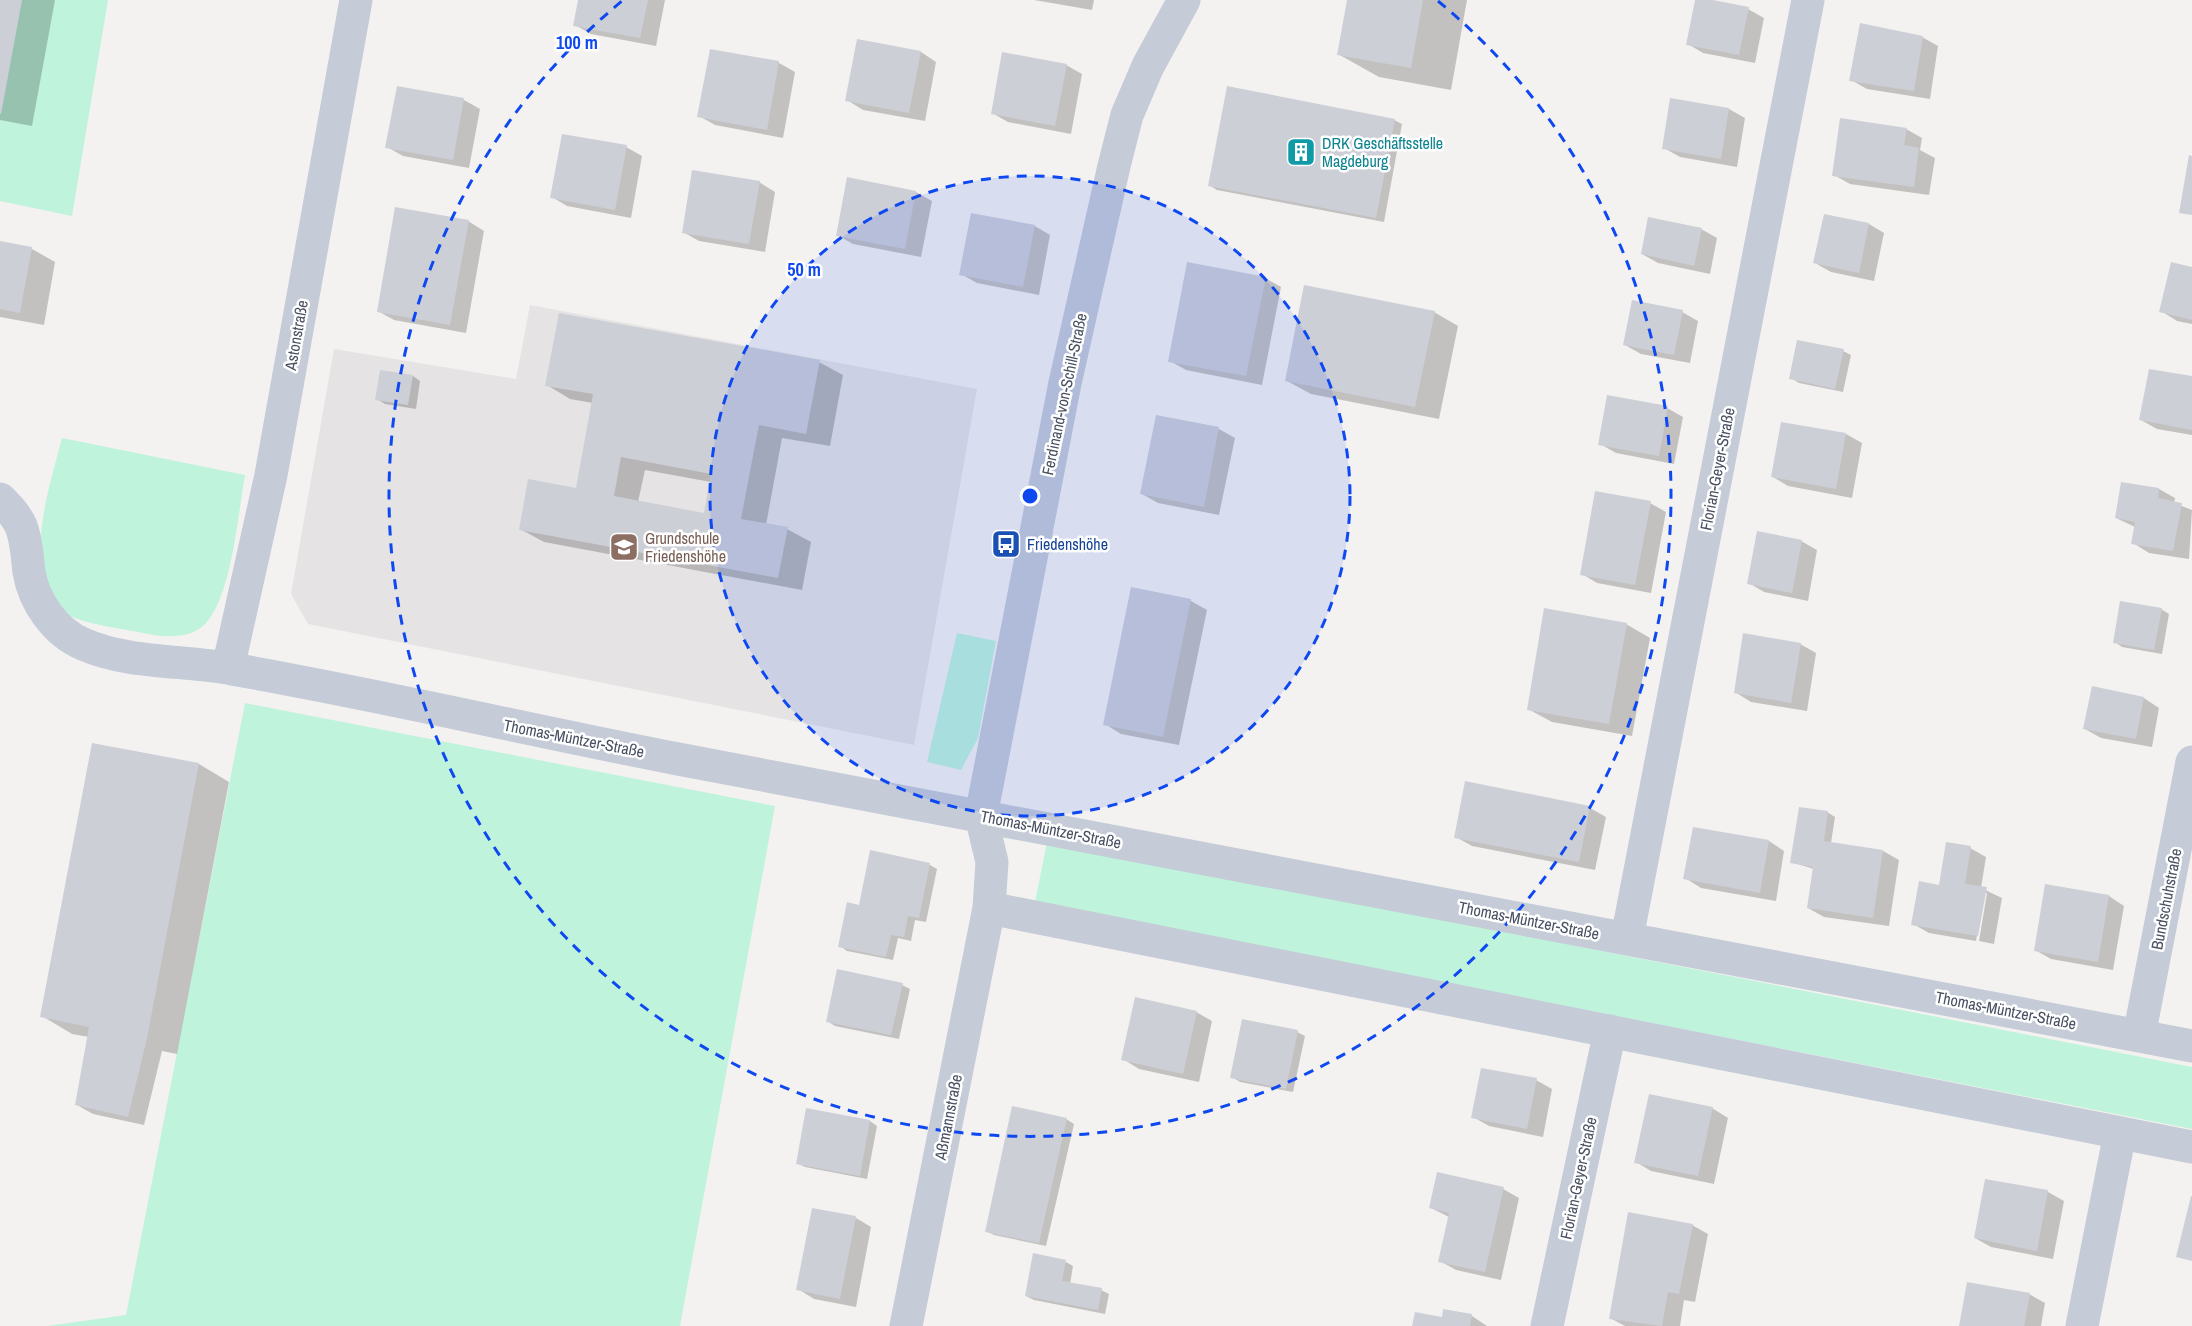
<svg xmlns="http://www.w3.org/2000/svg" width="2192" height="1326" font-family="'Archivo Narrow',sans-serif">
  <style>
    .education { fill: #e5e3e3 }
    .green { fill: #bff3dc }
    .shadow { fill: #0003; fill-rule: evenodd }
    .building { fill: #cdcfd7; fill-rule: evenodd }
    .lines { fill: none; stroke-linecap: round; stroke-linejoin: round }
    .minor { stroke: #c5cbd7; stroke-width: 33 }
    .ring { fill: none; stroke: #0e48f1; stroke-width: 3; stroke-dasharray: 10 8 }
    .labels { text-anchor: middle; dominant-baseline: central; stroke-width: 5; stroke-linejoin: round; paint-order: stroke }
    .culture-label { font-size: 16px; fill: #0d838f; stroke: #fff; text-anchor: start }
    .street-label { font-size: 16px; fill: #485061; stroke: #fff }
    .education-label { font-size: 16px; fill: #785e54; stroke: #fff; text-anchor: start }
    .transit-label { font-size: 16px; fill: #164399; stroke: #fff; text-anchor: start }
    .centre { fill: #0e48f1; stroke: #fff; stroke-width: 3 }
    .ring-label { font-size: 18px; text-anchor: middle; font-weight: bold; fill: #0e48f1; stroke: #fff; stroke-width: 5; stroke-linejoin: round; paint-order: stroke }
  </style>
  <rect width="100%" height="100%" fill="#f4f2f1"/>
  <path class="education" d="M530,305L977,389L914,745L308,624L291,594L334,349L516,379Z"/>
  <path class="green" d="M0,0H108L72,216L0,201Z
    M62,438L245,475C238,514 232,594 206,623C190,641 159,637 138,632C119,628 73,623 60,609C21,567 50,486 62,438Z
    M957,633L996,641L978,738L961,770L927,762Z
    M245,703L775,806L680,1326H47L126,1315Z
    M1047,842L2192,1067V1129L1035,902Z"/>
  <path class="shadow" d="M0,0H55L32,126L0,120Z
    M579,0H665L656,46L591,34L575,25Z
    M1034,0H1094L1092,10Z
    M1348,0H1467L1451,90L1379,77L1338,54Z
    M1697,0L1748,9L1764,18L1755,63L1703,53L1688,44Z
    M1922,37L1938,46L1930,99L1867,89L1851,80Z
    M711,51L779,63L795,72L783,138L715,125L699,116Z
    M921,52L936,62L925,121L863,110L847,100Z
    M1066,65L1082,74L1071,134L1008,122L992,113Z
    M398,87L464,100L480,109L469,168L403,156L387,147Z
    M1729,109L1745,118L1737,167L1680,157L1664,148Z
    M1394,120L1402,124L1384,222L1217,190L1209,185Z
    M1906,129L1922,138L1920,150L1935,158L1929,195L1850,184L1834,175Z
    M626,147L642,156L631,218L567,206L552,197Z
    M848,179L916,192L932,201L921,257L853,244L837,235Z
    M759,182L775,192L765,252L699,241L683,232Z
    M468,221L484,231L466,333L394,320L378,311Z
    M1869,224L1884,233L1874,281L1831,272L1815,263Z
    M1035,226L1050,235L1039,295L977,283L961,274Z
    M1701,229L1717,238L1710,274L1658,263L1642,254Z
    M0,242L32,249L55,262L44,325L0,317Z
    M2192,269V324L2177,321L2161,311Z
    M1265,278L1281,287L1262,385L1186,370L1170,361Z
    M1434,312L1458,326L1439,419L1311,394L1287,381Z
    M1682,312L1698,321L1690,363L1641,354L1625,345Z
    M1843,351L1851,355L1843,392L1799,383L1791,378Z
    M819,362L843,375L830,446L782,438L766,525L787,529L811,542L802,590L544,542L520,529L577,490L593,403L570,399L547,385ZM645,470L711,482L705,515L638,502Z
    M413,376L420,381L416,409L385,404L377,399Z
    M2192,378V435L2157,429L2141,420Z
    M1667,408L1683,417L1674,464L1616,453L1600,444Z
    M1219,429L1235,438L1219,515L1158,503L1142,494Z
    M1846,434L1862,443L1852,498L1788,486L1773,477Z
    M2122,483L2159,489L2175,498L2174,503L2192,510L2189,559L2149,553L2133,543L2135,527L2116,518Z
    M1650,503L1666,512L1651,593L1597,583L1582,574Z
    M1801,541L1817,550L1808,601L1764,592L1749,583Z
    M1132,588L1191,601L1207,610L1179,745L1121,734L1105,724Z
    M2161,609L2169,614L2162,654L2122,647L2115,642Z
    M1626,624L1650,638L1632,736L1552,722L1528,709Z
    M1800,644L1816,653L1807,711L1751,702L1735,692Z
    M2144,698L2159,708L2152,747L2101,738L2085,729Z
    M93,745L199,764L229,782L177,1054L162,1051L144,1125L93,1114L77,1105L89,1037L72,1034L42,1016Z
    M1590,808L1606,817L1595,870L1472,846L1456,837Z
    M1827,812L1835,817L1831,843L1883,851L1899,860L1889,926L1824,917L1808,908L1814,869L1791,862Z
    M1769,841L1784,851L1776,901L1701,888L1685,878Z
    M1970,848L1986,857L1981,888L2002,898L1994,944L1979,941L1987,893H1984L1976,941L1929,933L1913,924Z
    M871,852L930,865L937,869L926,922L915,920L911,941L898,938L893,960L847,951L840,946L860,907Z
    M2109,896L2124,906L2113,970L2051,959L2035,950Z
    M902,985L910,989L899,1039L835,1026L827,1021Z
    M1196,1012L1212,1021L1199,1082L1139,1069L1123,1059Z
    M1297,1032L1305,1036L1293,1092L1240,1082L1232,1077Z
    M1536,1080L1552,1089L1543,1137L1489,1126L1473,1117Z
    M1712,1108L1728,1118L1714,1184L1651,1171L1636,1162Z
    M808,1110L870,1121L877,1126L867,1179L805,1167L797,1163Z
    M1066,1119L1074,1124L1046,1246L994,1235L986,1231Z
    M1986,1181L2048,1192L2064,1201L2053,1259L1991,1247L1975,1238Z
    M1503,1189L1519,1198L1501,1280L1456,1270L1440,1261L1449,1217L1431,1208Z
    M856,1218L871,1227L856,1307L814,1299L798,1289Z
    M1692,1225L1708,1234L1695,1302L1684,1300L1680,1326H1625L1610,1318Z
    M1066,1262L1073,1266L1070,1284L1101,1290L1109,1294L1105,1314L1034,1300L1026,1296Z
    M2029,1294L2045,1303L2041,1326H1961Z
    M1472,1316L1487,1326H1414L1443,1319Z"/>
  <path class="building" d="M0,0H22L1,114H0Z
    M578,0H648L640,38L573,26Z
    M1347,0H1423L1411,68L1337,55Z
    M1695,0H1713L1749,7L1739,55L1686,45Z
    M1860,23L1923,36L1914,91L1849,81Z
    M857,39L921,51L909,113L845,101Z
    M710,49L779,61L767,130L697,117Z
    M1002,52L1067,64L1055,126L991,114Z
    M397,86L464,98L453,160L385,148Z
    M1227,86L1395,119L1376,218L1208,186Z
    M1670,98L1729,108L1721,159L1662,149Z
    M1840,118L1907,128L1904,145L1919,148L1914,187L1832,176Z
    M562,134L627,145L615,210L550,198Z
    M2189,155L2192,156V215L2179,213Z
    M692,170L760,181L749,244L682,233Z
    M847,177L916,191L905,249L836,236Z
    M395,207L469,220L450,325L377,312Z
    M971,213L1035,225L1023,287L959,275Z
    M1824,214L1869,223L1859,273L1813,263Z
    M1648,217L1702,228L1694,266L1641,254Z
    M0,241L32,247L20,313L0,309Z
    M1187,262L1266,277L1246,376L1168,362Z
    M2171,262L2192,267V320L2159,312Z
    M1304,285L1435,311L1415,407L1285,381Z
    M1632,300L1683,310L1674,355L1623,345Z
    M559,313L820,360L806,434L759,425L751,466L741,519L788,527L778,578L519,530L528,479L576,488L593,394L545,386ZM621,457L711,474L704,513L614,496Z
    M1797,340L1844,349L1835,389L1789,379Z
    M2149,369L2192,376V430L2139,420Z
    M380,370L413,375L408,405L375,400Z
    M1607,395L1668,406L1659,456L1598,445Z
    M1156,415L1219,427L1204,507L1140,494Z
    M1781,422L1846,433L1836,489L1771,477Z
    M2121,482L2159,488L2158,498L2182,503L2173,551L2131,544L2135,522L2115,518Z
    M1595,491L1651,501L1635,585L1580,575Z
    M1757,531L1802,540L1792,593L1747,584Z
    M1131,587L1191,599L1163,737L1103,725Z
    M2120,601L2162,608L2154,650L2113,643Z
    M1544,608L1627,623L1609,724L1527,710Z
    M1743,633L1801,643L1791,703L1734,693Z
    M2092,686L2144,697L2136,739L2083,729Z
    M92,743L199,763L147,1038L128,1117L75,1105L89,1027L40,1017Z
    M1465,781L1590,806L1579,862L1454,838Z
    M1799,807L1828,811L1824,841L1883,850L1873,918L1807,908L1813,867L1790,863Z
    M1693,827L1769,840L1760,893L1683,879Z
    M1946,842L1971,846L1965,884L1987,887L1978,936L1911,925L1919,881L1939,885Z
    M870,850L930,863L919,918L908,916L904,937L891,935L886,957L838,947L847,902L859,905Z
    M2045,884L2109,895L2098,962L2034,951Z
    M837,969L903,983L891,1035L826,1022Z
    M1135,997L1197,1011L1183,1074L1121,1060Z
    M1242,1019L1298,1030L1286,1089L1230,1078Z
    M1481,1068L1537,1078L1527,1129L1471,1118Z
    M1649,1094L1713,1107L1698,1176L1634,1163Z
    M1012,1106L1067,1118L1039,1243L985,1232Z
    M806,1108L870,1120L860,1176L796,1164Z
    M1437,1172L1504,1187L1485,1272L1438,1262L1449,1213L1429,1208Z
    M1985,1179L2048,1190L2037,1251L1974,1238Z
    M2191,1196H2192V1261L2176,1257Z
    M812,1208L856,1216L840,1299L796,1290Z
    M1628,1212L1693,1224L1679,1294L1668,1292L1662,1326L1609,1319Z
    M1033,1253L1066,1260L1062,1281L1102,1288L1098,1310L1025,1296Z
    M1967,1282L2030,1293L2024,1326H1959Z
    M1443,1309L1472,1314L1470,1326H1412L1415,1312L1442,1317Z"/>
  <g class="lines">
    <path class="minor" d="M0,499C8,507 16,515 21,526C27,541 27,556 29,572C34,602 55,632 83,644C128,664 184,660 232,669C381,695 529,730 678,759C1183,854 1688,949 2192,1046
      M228,668L271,475L356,0
      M989,908L2192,1147
      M1627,938L1808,0
      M2139,1036L2192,762
      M906,1326L989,908L992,862L981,816L1065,383L1114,166L1127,115L1148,66L1184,0
      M1547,1326L1610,1031
      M2082,1326L2120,1133"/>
  </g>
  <circle cx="1030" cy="496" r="320" fill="#0e48f1" fill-opacity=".12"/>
  <g class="ring">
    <circle cx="1030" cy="496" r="320"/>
    <path d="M1438 1A641 641 0 1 1 622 1"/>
  </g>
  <defs>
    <g id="building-square" transform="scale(1.5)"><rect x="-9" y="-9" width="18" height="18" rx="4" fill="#0f9aa8" stroke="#fff"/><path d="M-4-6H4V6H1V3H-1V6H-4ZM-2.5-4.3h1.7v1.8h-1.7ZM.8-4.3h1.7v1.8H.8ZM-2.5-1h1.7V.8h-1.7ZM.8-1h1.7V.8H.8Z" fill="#fff"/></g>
    <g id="bus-square" transform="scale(1.5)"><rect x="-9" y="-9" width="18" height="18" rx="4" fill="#1a4fb4" stroke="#fff"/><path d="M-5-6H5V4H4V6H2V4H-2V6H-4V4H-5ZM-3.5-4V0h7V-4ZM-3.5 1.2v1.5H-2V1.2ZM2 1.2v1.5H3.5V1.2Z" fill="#fff"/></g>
    <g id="school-square" transform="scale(1.5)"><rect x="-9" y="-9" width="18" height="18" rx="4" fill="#8d6e63" stroke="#fff"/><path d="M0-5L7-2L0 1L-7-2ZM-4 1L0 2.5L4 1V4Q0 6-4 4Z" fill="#fff"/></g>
  </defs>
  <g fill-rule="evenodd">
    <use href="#building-square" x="1301" y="152"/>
    <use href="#bus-square" x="1006" y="544"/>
    <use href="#school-square" x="624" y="547"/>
  </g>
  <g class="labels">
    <g class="culture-label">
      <text x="1322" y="143">DRK Geschäftsstelle<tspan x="1322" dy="18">Magdeburg</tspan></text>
    </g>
    <g class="street-label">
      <text transform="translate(296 335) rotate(-80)">Astonstraße</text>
      <text transform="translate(1064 394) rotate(-78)">Ferdinand-von-Schill-Straße</text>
      <text transform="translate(1717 469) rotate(-79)">Florian-Geyer-Straße</text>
      <text transform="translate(574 738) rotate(11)">Thomas-Müntzer-Straße</text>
      <text transform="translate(1051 829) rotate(11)">Thomas-Müntzer-Straße</text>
      <text transform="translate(2166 899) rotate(-79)">Bundschuhstraße</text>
      <text transform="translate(1529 920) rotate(11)">Thomas-Müntzer-Straße</text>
      <text transform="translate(2006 1010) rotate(11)">Thomas-Müntzer-Straße</text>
      <text transform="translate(948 1117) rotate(-79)">Aßmannstraße</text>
      <text transform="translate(1578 1178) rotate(-78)">Florian-Geyer-Straße</text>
    </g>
    <g class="education-label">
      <text x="645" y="538">Grundschule<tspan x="645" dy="18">Friedenshöhe</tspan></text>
    </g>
    <g class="transit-label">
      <text x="1027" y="544">Friedenshöhe</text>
    </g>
  </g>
  <circle cx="1030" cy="496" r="9" class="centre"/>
  <g class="ring-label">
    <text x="577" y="49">100 m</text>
    <text x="804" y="276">50 m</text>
  </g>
</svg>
